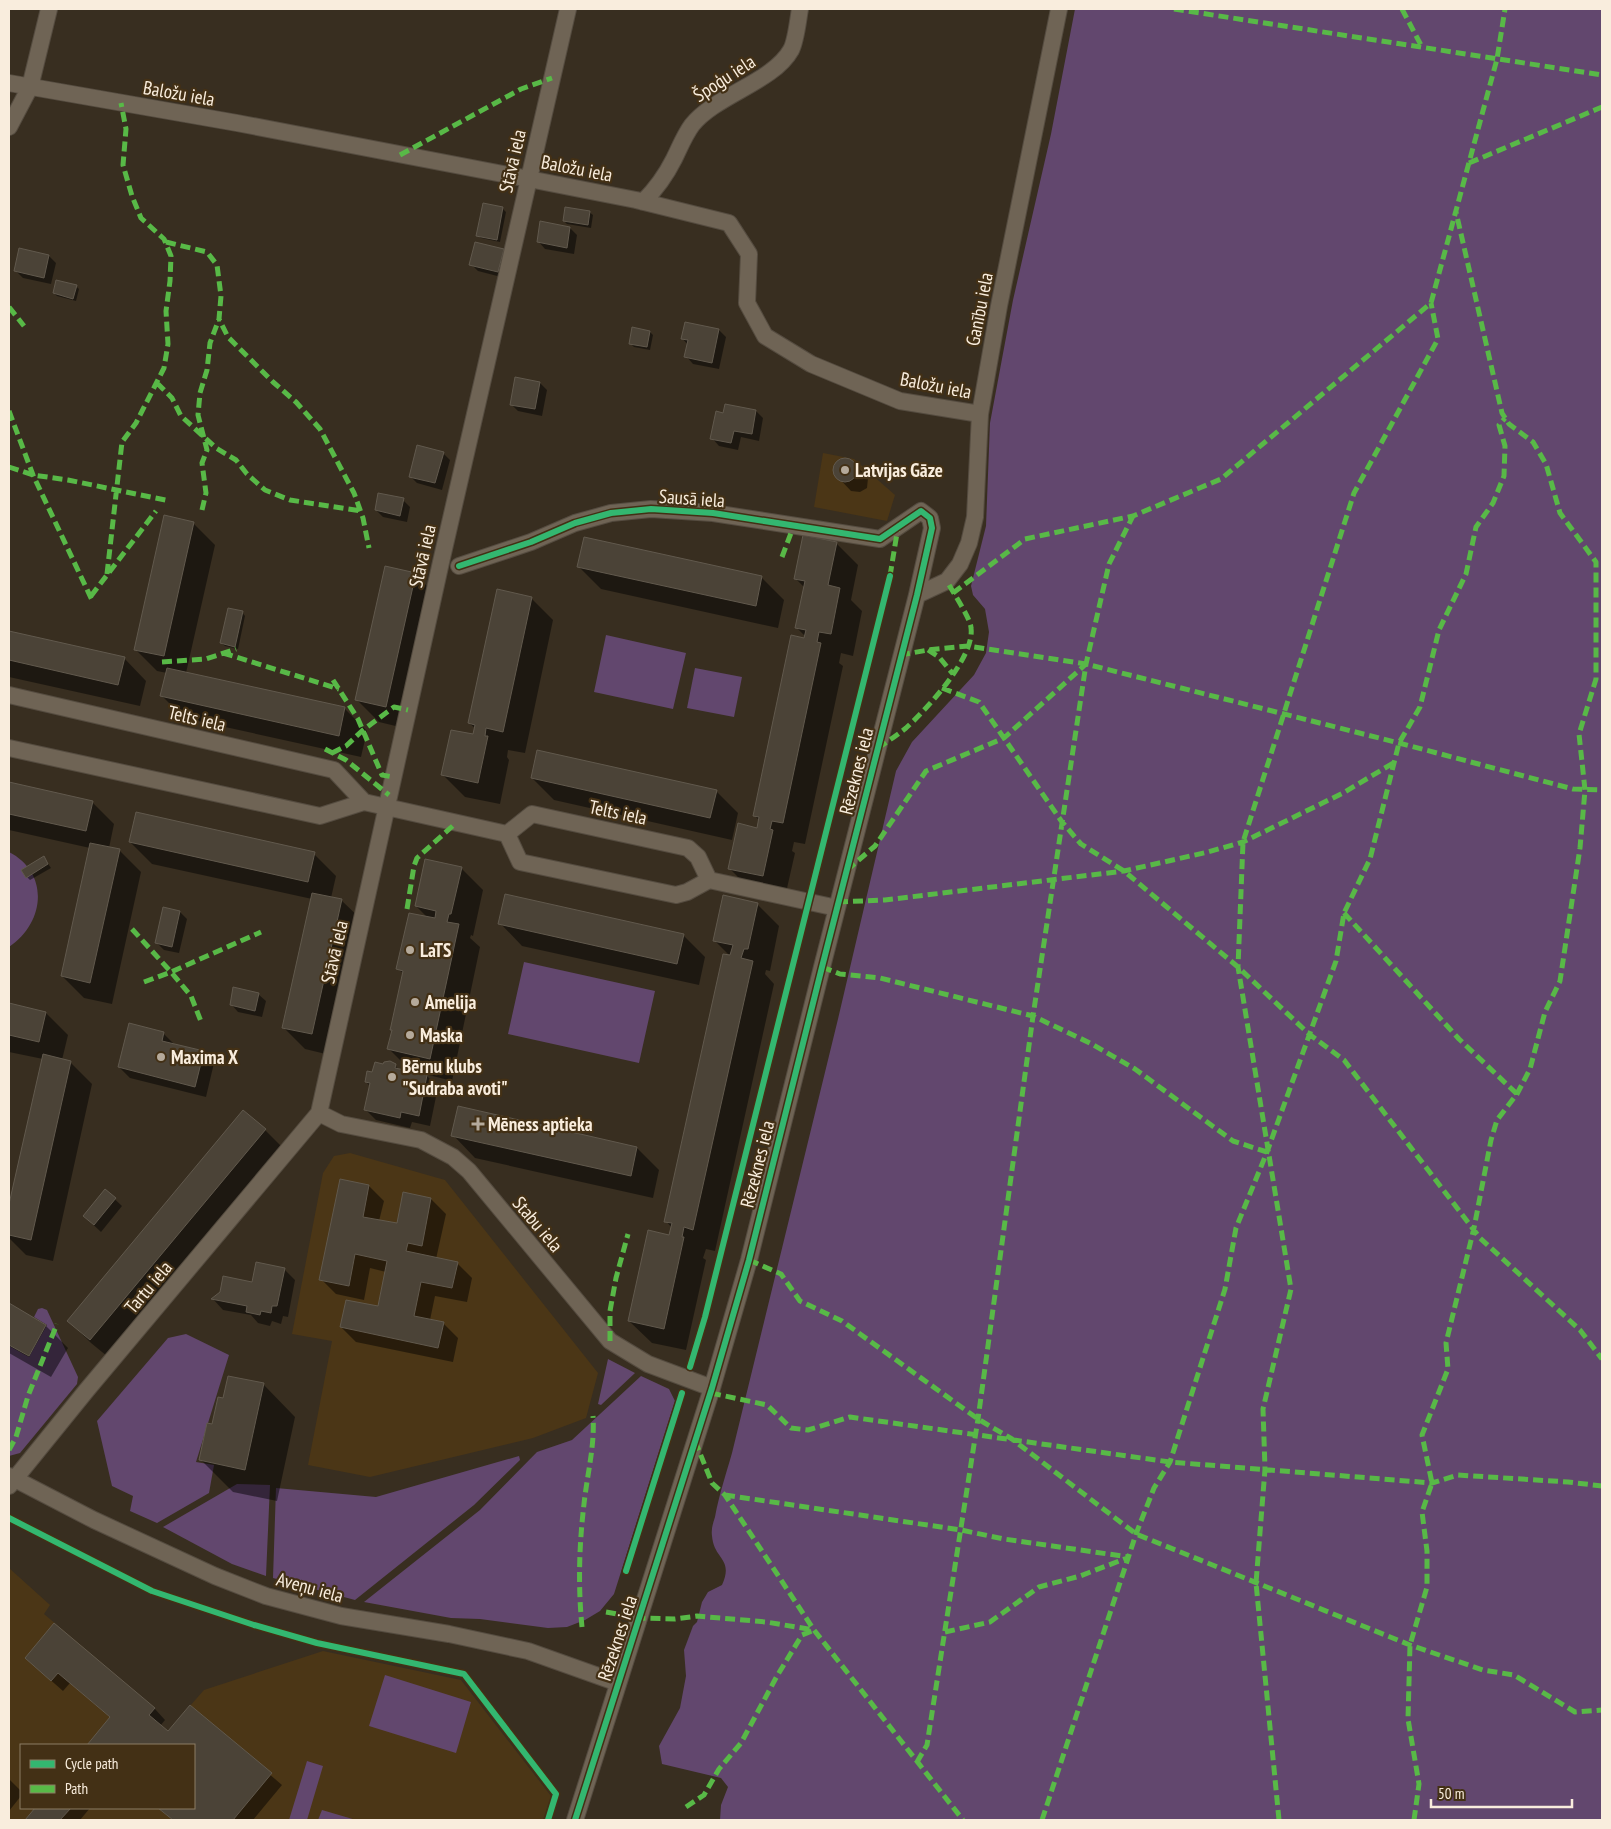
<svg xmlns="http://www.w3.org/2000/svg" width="1611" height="1829" font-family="'PT Sans Narrow',sans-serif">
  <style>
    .built { fill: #4b3616; fill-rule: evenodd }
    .green { fill: #62476e }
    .shadow { fill: #0007 }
    .building { fill: #4b4337; stroke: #61594d }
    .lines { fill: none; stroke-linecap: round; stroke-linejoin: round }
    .minor-casing { stroke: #554c40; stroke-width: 18 }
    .minor { stroke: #6f6455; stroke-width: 16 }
    .quiet { stroke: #58b947; stroke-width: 5; stroke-dasharray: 10 5; stroke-linecap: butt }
    .cycleway-casing { stroke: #433015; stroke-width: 9 }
    .cycleway { stroke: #33b770; stroke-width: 6 }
    .poi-dot { fill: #b5aa9b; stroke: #433015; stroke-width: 2 }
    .labels { text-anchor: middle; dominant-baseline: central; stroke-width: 4.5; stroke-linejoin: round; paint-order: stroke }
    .street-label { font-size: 19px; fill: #f9eddd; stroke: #433015 }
    .poi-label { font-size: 19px; font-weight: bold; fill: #f9eddd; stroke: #433015; text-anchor: start }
  </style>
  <rect width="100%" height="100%" fill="#382e20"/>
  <path class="built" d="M823,453L854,459L895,495L887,521L814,507Z
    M350,1153L445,1180L598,1373L586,1418L533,1438L370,1477L308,1465L332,1341L292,1334L323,1173L334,1156Z
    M9,1568L50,1605L44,1614L155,1708L149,1715L168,1731L204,1690L323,1651L461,1680L551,1796L543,1820H9ZM21,1745H194V1808H21Z"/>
  <path class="green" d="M1075,9H1602V1820H720L721,1805L728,1787L721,1778L662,1764L659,1746L680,1708L686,1676L684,1650L693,1626L697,1622L702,1602L708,1592L722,1585C734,1558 714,1560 712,1536C711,1529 713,1523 715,1517C719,1495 726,1474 732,1453L838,1019L896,771L912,742L974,675L986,653L989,632L985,609L973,595L971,586L986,526L990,423L1013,300L1051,134Z
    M606,635L686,653L673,709L594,692Z
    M695,668L742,677L734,717L687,708Z
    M9,852C50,873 45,923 9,947Z
    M524,962L655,991L639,1063L508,1034Z
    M42,1308L47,1310L78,1377L77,1384L20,1453L9,1456V1346L29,1357L47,1325L34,1317L38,1309Z
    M186,1334L229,1355L196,1462L214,1465L209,1493L157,1523L130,1511L133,1496L112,1486L97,1421L168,1338Z
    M608,1359L635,1373L601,1405L598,1404Z
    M641,1376L669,1389L675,1401L614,1594L600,1611L585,1620L567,1627L548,1628L480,1619L451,1618L364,1602L480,1510L537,1452L572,1440Z
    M519,1456L520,1460L474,1505L355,1600L273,1578L276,1488L376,1497Z
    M237,1484L270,1485L266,1576L232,1564L163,1527Z
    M385,1675L471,1702L456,1753L369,1726Z
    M307,1761L323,1766L307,1820H289Z
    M322,1810L356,1820H318Z"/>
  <path class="shadow" d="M503,209L506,212L500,242L481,238L477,235Z
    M589,212L593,215L591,228L567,224L564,221Z
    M541,223L570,228L577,235L574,254L545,249L538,241Z
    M503,251L510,258L505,278L478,271L471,264Z
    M49,256L56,263L51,284L23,278L16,271Z
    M76,286L79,289L76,301L57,296L54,293Z
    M686,323L719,330L726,337L719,369L693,364L686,356L688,345L682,338Z
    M633,329L650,332L653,335L650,350L634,347L631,344Z
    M540,383L547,390L542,416L518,411L511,404Z
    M726,405L756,411L763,418L759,441L741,437L738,450L719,446L712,438L724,414Z
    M443,453L450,460L442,490L417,483L410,476Z
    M843,459L852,461L868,478L867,488L860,492L851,491L834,473L836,463Z
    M403,500L410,507L407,522L383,517L376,510Z
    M193,523L215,545L186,673L345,709L367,731L361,757L184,718L162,696L167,673L157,671L135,649Z
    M585,539L762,578L784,600L778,628L601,589L579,567Z
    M836,543L858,565L851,600L862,611L853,656L841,653L839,663L843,666L805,844L794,842L792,851L795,853L785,897L752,891L730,869L758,829L760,821L754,815L805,639L806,637L796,627L805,588L795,578Z
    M415,574L437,596L408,729L379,722L357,700Z
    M531,598L553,620L525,753L508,750L507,757L509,760L500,804L465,797L443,775L474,736L476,729L469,723Z
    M242,612L245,616L238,649L225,646L221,643Z
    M9,633L124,658L146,681L140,706L9,677Z
    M532,778L716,791L738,813L732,840L554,800Z
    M9,783L92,802L114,824L109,848L119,850L141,872L112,1004L84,998L62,976L90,848L9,830Z
    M130,842L314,854L336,876L331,898L341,900L364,922L334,1056L305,1049L283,1027L312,899L152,864Z
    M44,858L51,868L30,880L27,877Z
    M461,868L483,890L473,936L471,935L470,938L480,947L452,1081L425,1074L438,1087L430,1126L412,1122L410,1128L376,1120L365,1109L370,1086L366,1082L373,1073L395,1065L399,1070L413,1073L389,1049L404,974L398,969L428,918L416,906Z
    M757,904L779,926L770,971L766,970L765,974L774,984L715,1251L706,1249L703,1258L706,1260L686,1350L652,1343L629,1321L670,1236L672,1228L666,1221L730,956L714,940Z
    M180,912L187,919L179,953L164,950L157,943Z
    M500,923L683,935L705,957L699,985L522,946Z
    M258,994L266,1001L262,1017L238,1012L231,1004Z
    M9,1005L46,1013L68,1035L62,1060L70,1062L92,1084L53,1261L26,1255L9,1238V1210L43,1059L9,1052Z
    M163,1033L174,1044L203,1052L214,1063L206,1097L130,1078L119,1067Z
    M265,1130L287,1152L113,1361L91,1343L69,1321Z
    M453,1135L637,1148L659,1170L653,1198L475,1158Z
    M369,1186L384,1201L379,1221L398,1225L431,1199L446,1214L436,1259L457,1263L472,1278L467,1302L435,1296L430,1320L443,1323L458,1338L453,1362L356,1342L341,1327L379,1308L386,1272L370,1268L364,1300L336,1294L321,1279Z
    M106,1191L122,1206L101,1232L84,1216Z
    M284,1269L295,1280L288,1317L283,1316L281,1324L272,1321L270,1326L258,1323L251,1315L223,1310L213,1299L221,1293L253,1284Z
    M9,1305L46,1326L68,1348L51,1377L9,1353Z
    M263,1384L295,1417L277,1501L233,1492L201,1460L224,1399Z
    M55,1625L155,1709L165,1720L160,1726L169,1733L190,1706L282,1785L253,1820H173L158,1808H194V1745H89L111,1718L70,1683L63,1691L38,1669Z
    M9,1779L21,1791V1796L9,1811Z
    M37,1808H90L80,1820H26Z"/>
  <path class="building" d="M483,203L503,207L497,240L476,236Z
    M565,207L590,211L588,225L563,221Z
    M540,221L570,227L567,248L537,242Z
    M475,242L504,249L498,272L469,265Z
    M19,248L49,255L44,278L14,271Z
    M56,280L77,285L73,299L53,293Z
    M685,322L719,329L712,363L684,357L688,340L681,339Z
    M632,327L650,331L647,347L629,344Z
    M515,377L540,382L535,409L510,405Z
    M725,404L756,410L752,434L734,431L731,443L710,439L716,411L723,413Z
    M417,445L444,452L435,483L409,477Z
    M833 470a12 12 0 1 1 24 0a12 12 0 1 1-24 0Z
    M378,493L404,498L400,516L375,510Z
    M164,515L194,522L164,656L134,650Z
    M803,535L837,542L828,585L840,588L831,634L819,632L817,642L821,643L783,823L772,821L770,829L773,830L763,876L728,869L738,823L757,828L759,817L753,816L791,635L804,638L806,630L795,628L805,581L794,579Z
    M584,537L762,576L756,606L577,567Z
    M385,566L416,573L386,707L355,700Z
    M497,589L532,597L503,732L486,728L485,736H488L478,783L441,775L451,730L473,734L475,725L468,723Z
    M228,608L243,611L235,647L220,643Z
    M9,631L125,657L118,685L9,660Z
    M167,668L345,707L339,736L160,696Z
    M537,750L717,790L710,818L531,778Z
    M9,782L93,801L86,831L9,814Z
    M136,812L315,852L308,882L129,842Z
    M90,843L120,849L90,983L61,976Z
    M44,856L48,864L26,878L21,870Z
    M425,859L462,867L451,914H449L447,922L459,924L430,1059L387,1049L392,1030H390L391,1026L403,971L396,969L409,913L435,918L436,911L415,906Z
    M312,893L342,899L312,1034L282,1028Z
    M505,894L684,934L677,964L498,924Z
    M723,895L758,903L748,949H744L741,958L753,961L693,1230L684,1227L682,1237H684L664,1329L628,1321L648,1230L669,1235L672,1223L664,1222L723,954L730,955L733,945L713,941Z
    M163,907L180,911L172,947L155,943Z
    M233,987L259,993L255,1011L230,1005Z
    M9,1003L46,1012L39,1042L9,1035Z
    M129,1023L164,1032L162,1041L204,1051L195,1087L118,1067Z
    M43,1054L71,1061L31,1240L9,1235V1204Z
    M390,1061L396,1064L395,1068L427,1075L419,1116L401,1112L400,1118L364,1110L370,1083L365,1082L367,1071L372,1072L375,1062L383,1064L384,1062Z
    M458,1106L637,1147L631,1176L451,1136Z
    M243,1110L266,1129L90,1340L67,1321Z
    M340,1179L369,1185L363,1217L397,1223L403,1192L431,1198L422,1246L408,1243L406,1251L458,1262L452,1288L421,1282L414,1316L444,1322L438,1348L340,1327L346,1300L378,1306L387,1261L355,1254L349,1286L319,1280Z
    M105,1189L116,1198L94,1225L83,1216Z
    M256,1262L285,1268L277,1306H272L271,1313L261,1311L260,1315L246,1312L247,1306L211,1299L220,1292L223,1276L252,1282Z
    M9,1303L46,1325L29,1356L9,1345Z
    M228,1376L264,1383L245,1470L199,1460L207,1423L212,1424L218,1397L223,1398Z
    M54,1623L155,1708L149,1715L168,1731L190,1705L272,1773L233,1820H173L158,1808H194V1745H87L110,1717L58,1673L51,1681L25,1658Z
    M35,1808H71L60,1820H25Z"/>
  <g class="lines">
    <g class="minor-casing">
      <path id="minor" d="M9,83L237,123L529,179L636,200L729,223L749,254L747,303L765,336L811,364L900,401L980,414
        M9,127L30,87L49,9
        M643,202C656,189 666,175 674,159C680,147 684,136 692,125C716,95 773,82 791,50C796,41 798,20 800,9
        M459,566L531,542L575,523L611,513L651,509L713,513L880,539L921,511L930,518L932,528L917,595L822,967L749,1260L712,1388L575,1820
        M917,595L947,581L960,564L969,543L975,517L980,414L999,306L1059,9
        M9,695L334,770L364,802
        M9,748L320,816L364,802L507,834
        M507,834L520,862L676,895L687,892L709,880L837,908
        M507,834L532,814L688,848L698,857L709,880
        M319,1113L341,1124L421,1140L453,1157L469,1171L610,1341L648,1364L712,1388
        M9,1476L94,1520L215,1576L266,1596L341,1616L449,1634L528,1651L618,1683
        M9,1486L86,1391L319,1113L441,562L568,9"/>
    </g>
    <use href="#minor" class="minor"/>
    <path class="quiet" d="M1174,9L1602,75
      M1402,9L1422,47
      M400,155L521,89L552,78
      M1469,163L1602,107
      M166,242L207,252L217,265L221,296L219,319L228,337L273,382L296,402L320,429L354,493L363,518L369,548
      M9,307L24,326
      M157,383L172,398L181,416L216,448L236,460L247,474L265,490L290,500L361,511
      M9,411L33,475L92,600
      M9,467L33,475L68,480L170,501
      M202,510L206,493L202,463L207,450L198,415L200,393L207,370L210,343L219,319
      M782,557L794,525
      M107,574L122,442L136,423L164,368L168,344L166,311L170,281L171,256L164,239L141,218L132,196L123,165L126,129L121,103
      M890,576L898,527
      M953,593L1025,539L1133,516L1221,479L1431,303L1497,59L1505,9
      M91,596L156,511
      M928,650L939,657L953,674
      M223,653L339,689
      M900,655L928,650L968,646L1086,664L1399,743L1573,789L1602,790
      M162,662L206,659L236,649
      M333,680L358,719L382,775L393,777
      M942,688L979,702L1062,822L1081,844L1124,871L1238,967L1309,1034L1344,1060L1480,1238L1580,1330L1602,1359
      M878,748C887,742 897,735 906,728C927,709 975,657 971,628C971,619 952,591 947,581
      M325,749L346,760L389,795
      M332,753L346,746L363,730L394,707L408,710
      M847,870L875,846L926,771L1004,738L1086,664
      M838,902L885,900L1124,871L1208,852L1243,842L1343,793L1395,762
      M407,909L414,866L417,858L456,823
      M1344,913L1459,1039L1517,1094
      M132,929L171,972L191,996L202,1024
      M822,967L840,974L880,978L1033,1016L1090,1043L1135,1069L1233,1141L1267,1152
      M144,982L171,972L261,932
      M749,1260L781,1274L800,1301L842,1321L978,1419L1012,1439L1136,1534L1410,1645L1483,1670L1514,1675L1575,1712L1602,1710
      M610,1341V1311L616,1278L628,1234
      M711,1393L767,1405L791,1428L808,1430L850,1417L1170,1462L1432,1483L1458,1475L1568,1482L1602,1486
      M695,1441L712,1483L725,1495L814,1630L963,1820
      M9,1450L16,1437L28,1396L57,1324
      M725,1495L961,1530L1004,1539L1129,1557
      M606,1612L639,1618L675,1619L697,1616L766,1622L814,1630
      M582,1627C578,1586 579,1546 584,1504C587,1475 595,1446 593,1416
      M945,1632L990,1622L1039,1587L1080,1576L1127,1558
      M917,1762L927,1745L978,1419L1033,1016L1086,664L1109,564L1133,516
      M686,1807L704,1795L719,1769L741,1743L777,1676L802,1635L814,1630
      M1042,1820L1136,1534L1154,1488L1170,1462L1225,1289L1236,1228L1267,1152L1336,961L1344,913L1370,859L1399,743L1420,707L1439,630L1466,574L1476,527L1493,503L1504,476L1505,446L1499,425L1505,418
      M1279,1820L1256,1583L1265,1469L1263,1409L1291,1289L1238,967L1243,842L1354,493L1438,339L1431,303
      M1414,1820L1419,1784L1408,1719L1410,1645L1427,1587V1551L1422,1512L1432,1483L1422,1435L1448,1369L1446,1343L1474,1228L1491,1140L1497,1120L1517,1094L1530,1069L1545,1012L1560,981L1580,848L1585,790L1579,734L1596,679V562L1560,513L1546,464L1533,442L1509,424L1502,413L1456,212"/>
    <g class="cycleway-casing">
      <path id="cycleway" d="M459,566L531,542L575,523L611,513L651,509L713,513L880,539L921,511L930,518L932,528L917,595L822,967L749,1260L712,1388L575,1820
        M690,1367L705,1317L890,576
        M9,1518L152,1591L254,1625L317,1643L464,1674L556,1794L548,1820
        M626,1571L682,1393"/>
    </g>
    <use href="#cycleway" class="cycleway"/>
  </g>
  <g class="poi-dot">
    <circle cx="845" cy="470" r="5"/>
    <circle cx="410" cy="950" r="5"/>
    <circle cx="415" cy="1002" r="5"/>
    <circle cx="410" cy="1035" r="5"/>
    <circle cx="161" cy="1057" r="5"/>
    <circle cx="392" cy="1077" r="5"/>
    <path d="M475.5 1116.5h5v5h5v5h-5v5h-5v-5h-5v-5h5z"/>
  </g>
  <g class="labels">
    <g class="street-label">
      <text transform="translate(724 78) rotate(-33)">Špoģu iela</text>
      <text transform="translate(179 93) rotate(10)">Baložu iela</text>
      <text transform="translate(512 161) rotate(-77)">Stāvā iela</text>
      <text transform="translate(577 168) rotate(11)">Baložu iela</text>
      <text transform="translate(979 309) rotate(-79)">Ganību iela</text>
      <text transform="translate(936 385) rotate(11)">Baložu iela</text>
      <text transform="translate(692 498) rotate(4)">Sausā iela</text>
      <text transform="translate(422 556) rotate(-77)">Stāvā iela</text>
      <text transform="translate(197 718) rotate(13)">Telts iela</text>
      <text transform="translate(856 771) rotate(-76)">Rēzeknes iela</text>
      <text transform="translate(618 812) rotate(12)">Telts iela</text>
      <text transform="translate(334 952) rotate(-77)">Stāvā iela</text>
      <text transform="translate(757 1164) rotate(-76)">Rēzeknes iela</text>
      <text transform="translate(538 1224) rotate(50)">Stabu iela</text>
      <text transform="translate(148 1287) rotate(-50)">Tartu iela</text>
      <text transform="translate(310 1587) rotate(15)">Aveņu iela</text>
      <text transform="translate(617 1638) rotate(-72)">Rēzeknes iela</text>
    </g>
    <g class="poi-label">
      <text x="855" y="470">Latvijas Gāze</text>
      <text x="420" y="950">LaTS</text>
      <text x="425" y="1002">Amelija</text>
      <text x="420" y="1035">Maska</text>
      <text x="171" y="1057">Maxima X</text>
      <text x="402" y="1066">Bērnu klubs<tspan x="402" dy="22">"Sudraba avoti"</tspan></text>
      <text x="488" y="1124">Mēness aptieka</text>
    </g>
  </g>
  <rect width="1611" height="1829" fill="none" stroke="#f9eddd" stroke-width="20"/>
  <rect x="20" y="1744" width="175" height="65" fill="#433015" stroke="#8c7c65"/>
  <rect x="30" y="1760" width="25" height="8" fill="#33b770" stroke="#8c7c65"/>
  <text x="65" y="1769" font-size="15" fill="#f9eddd">Cycle path</text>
  <rect x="30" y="1785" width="25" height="8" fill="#58b947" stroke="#8c7c65"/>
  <text x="65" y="1794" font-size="15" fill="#f9eddd">Path</text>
  <path d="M1431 1799v8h141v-8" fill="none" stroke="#f9eddd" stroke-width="2.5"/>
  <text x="1438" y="1799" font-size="15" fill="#f9eddd" stroke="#433015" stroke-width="4" paint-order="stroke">50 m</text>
</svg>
